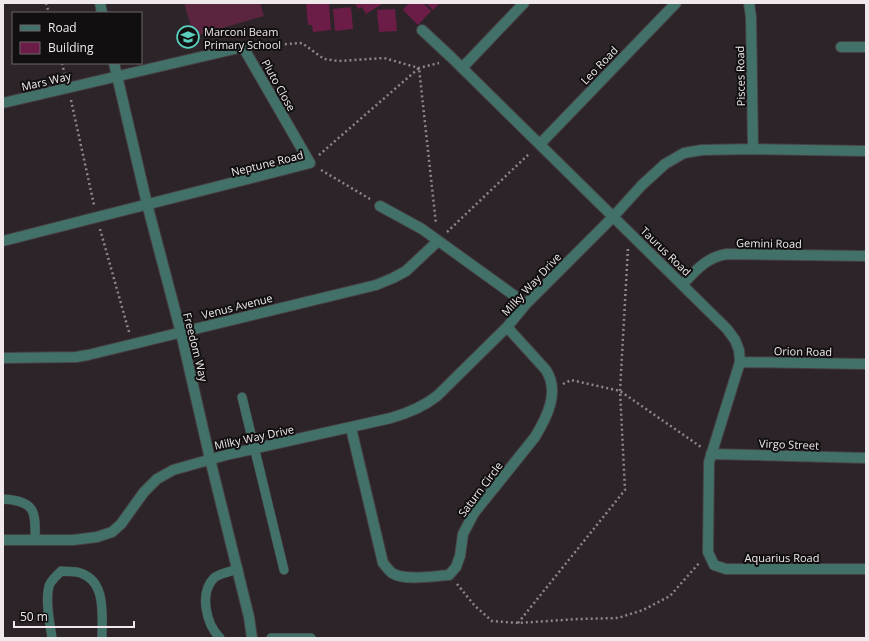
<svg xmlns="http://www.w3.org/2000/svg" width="869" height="641" font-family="'Open Sans',sans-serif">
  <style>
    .green { fill: #5b2540 }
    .building { fill: #6b1d47 }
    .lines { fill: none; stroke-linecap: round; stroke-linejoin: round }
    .service-casing { stroke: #474043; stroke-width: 10 }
    .minor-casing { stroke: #474043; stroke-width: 12 }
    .tertiary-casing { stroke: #474043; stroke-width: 12 }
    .path { stroke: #8e878a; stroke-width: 2.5; stroke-dasharray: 2 3; stroke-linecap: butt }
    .service { stroke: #427169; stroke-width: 9 }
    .minor { stroke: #427169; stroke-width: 10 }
    .tertiary { stroke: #427169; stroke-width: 10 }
    .labels { text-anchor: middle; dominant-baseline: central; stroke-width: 4; stroke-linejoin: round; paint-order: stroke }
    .poi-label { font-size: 11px; fill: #efe9eb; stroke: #120f10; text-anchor: start }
    .street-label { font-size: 11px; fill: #efe9eb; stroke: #120f10 }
  </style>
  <rect width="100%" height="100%" fill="#2c2428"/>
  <path class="green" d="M184,3H260L264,16L194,36Z"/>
  <path class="building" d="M306,3H329L331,30L313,32L312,25H308Z
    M355,3H381L382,4L366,14L362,7L358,9Z
    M409,3H423L431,11L418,25L403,10Z
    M426,3H440L433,10Z
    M351,7L353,29L335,31L333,9Z
    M395,9L397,31L379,32L377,10Z"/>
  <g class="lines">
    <g class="service-casing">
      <path id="service" d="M242,397L284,570
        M3,499C35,501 36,511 35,540
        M52,638C50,623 45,601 49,586C51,580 57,576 61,571C66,572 72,571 77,572C107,579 102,614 102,638
        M220,638C206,624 199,593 214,578C218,574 232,571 238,569
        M271,638H311"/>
    </g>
    <g class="minor-casing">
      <path id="minor" d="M749,3L751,17L753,149
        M422,30L452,58L727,329L735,340L739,350L740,362L709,462L708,552L714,565L726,569H866
        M841,47H866
        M462,68L524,3
        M3,103L243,47L310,163L3,241
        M540,144L676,3
        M380,206L422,229L526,304
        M683,284C696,270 707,257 727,254L866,256
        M3,358L76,357L88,355L376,285L393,278L406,271L438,241
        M740,362L866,364
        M351,428L383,563C386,566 388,570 392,573C404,581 434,576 449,575L456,567L460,556L463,534L474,513L535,437C547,417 560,392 546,370L507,327
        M711,454L866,458
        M3,540H73L97,537L112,532L121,524L144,492L157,479L173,470L226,455L391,418C408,413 423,407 437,396L507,327L526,304L613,217L642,185L665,164L684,153L702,150L753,149L866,151"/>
    </g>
    <g class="tertiary-casing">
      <path id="tertiary" d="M100,3L102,13
        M114,63L147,204L181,333L210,459L249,617L252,638"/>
    </g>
    <path class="path" d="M46,3L49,13
      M255,43L273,45L302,43L324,59L339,61L384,58L419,68L439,63
      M62,63L65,76
      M71,100L94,205
      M319,155L419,68L436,224
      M321,170L370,199
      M100,229L129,332
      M447,232L530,153
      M563,384L571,380L620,391L701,447
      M457,584L475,606L492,621L518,623L578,619L618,618L643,610L670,596L700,562
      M518,623L625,490L620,391L628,248"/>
    <use href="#service" class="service"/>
    <use href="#minor" class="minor"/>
    <use href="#tertiary" class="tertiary"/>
  </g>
  <defs>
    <g id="school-ring" transform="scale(1.15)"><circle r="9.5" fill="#120f10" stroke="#5acebd" stroke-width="1.5"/><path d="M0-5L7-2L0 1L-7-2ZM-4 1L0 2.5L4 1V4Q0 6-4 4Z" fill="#5acebd"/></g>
  </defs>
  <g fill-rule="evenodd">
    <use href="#school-ring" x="188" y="37"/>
  </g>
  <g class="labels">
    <g class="poi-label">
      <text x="204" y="31">Marconi Beam<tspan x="204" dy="13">Primary School</tspan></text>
    </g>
    <g class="street-label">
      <text transform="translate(599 65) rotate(-46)">Leo Road</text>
      <text transform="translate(740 76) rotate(-91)">Pisces Road</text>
      <text transform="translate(46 81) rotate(-13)">Mars Way</text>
      <text transform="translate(279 85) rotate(61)">Pluto Close</text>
      <text transform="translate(267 163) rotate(-14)">Neptune Road</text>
      <text transform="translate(769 243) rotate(1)">Gemini Road</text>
      <text transform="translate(666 251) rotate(44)">Taurus Road</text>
      <text transform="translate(531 284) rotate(-47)">Milky Way Drive</text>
      <text transform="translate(237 306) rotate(-14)">Venus Avenue</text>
      <text transform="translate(196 347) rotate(76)">Freedom Way</text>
      <text transform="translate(803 351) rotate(1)">Orion Road</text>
      <text transform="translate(254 437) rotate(-12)">Milky Way Drive</text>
      <text transform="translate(789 444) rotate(2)">Virgo Street</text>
      <text transform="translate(480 489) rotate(-53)">Saturn Circle</text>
      <text x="782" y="557">Aquarius Road</text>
    </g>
  </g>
  <rect width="869" height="641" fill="none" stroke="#efe9eb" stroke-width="8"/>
  <rect x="12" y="12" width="130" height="52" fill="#120f10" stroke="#6a6668"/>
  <rect x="20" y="25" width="20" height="6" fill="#427169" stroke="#6a6668"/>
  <text x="48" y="32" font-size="12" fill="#efe9eb">Road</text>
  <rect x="20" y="42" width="20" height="12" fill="#6b1d47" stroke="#6a6668"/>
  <text x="48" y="52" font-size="12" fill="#efe9eb">Building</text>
  <path d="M14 621v6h120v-6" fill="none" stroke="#efe9eb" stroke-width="2"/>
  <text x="20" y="621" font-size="12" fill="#efe9eb" stroke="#120f10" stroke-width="3" paint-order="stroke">50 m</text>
</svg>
